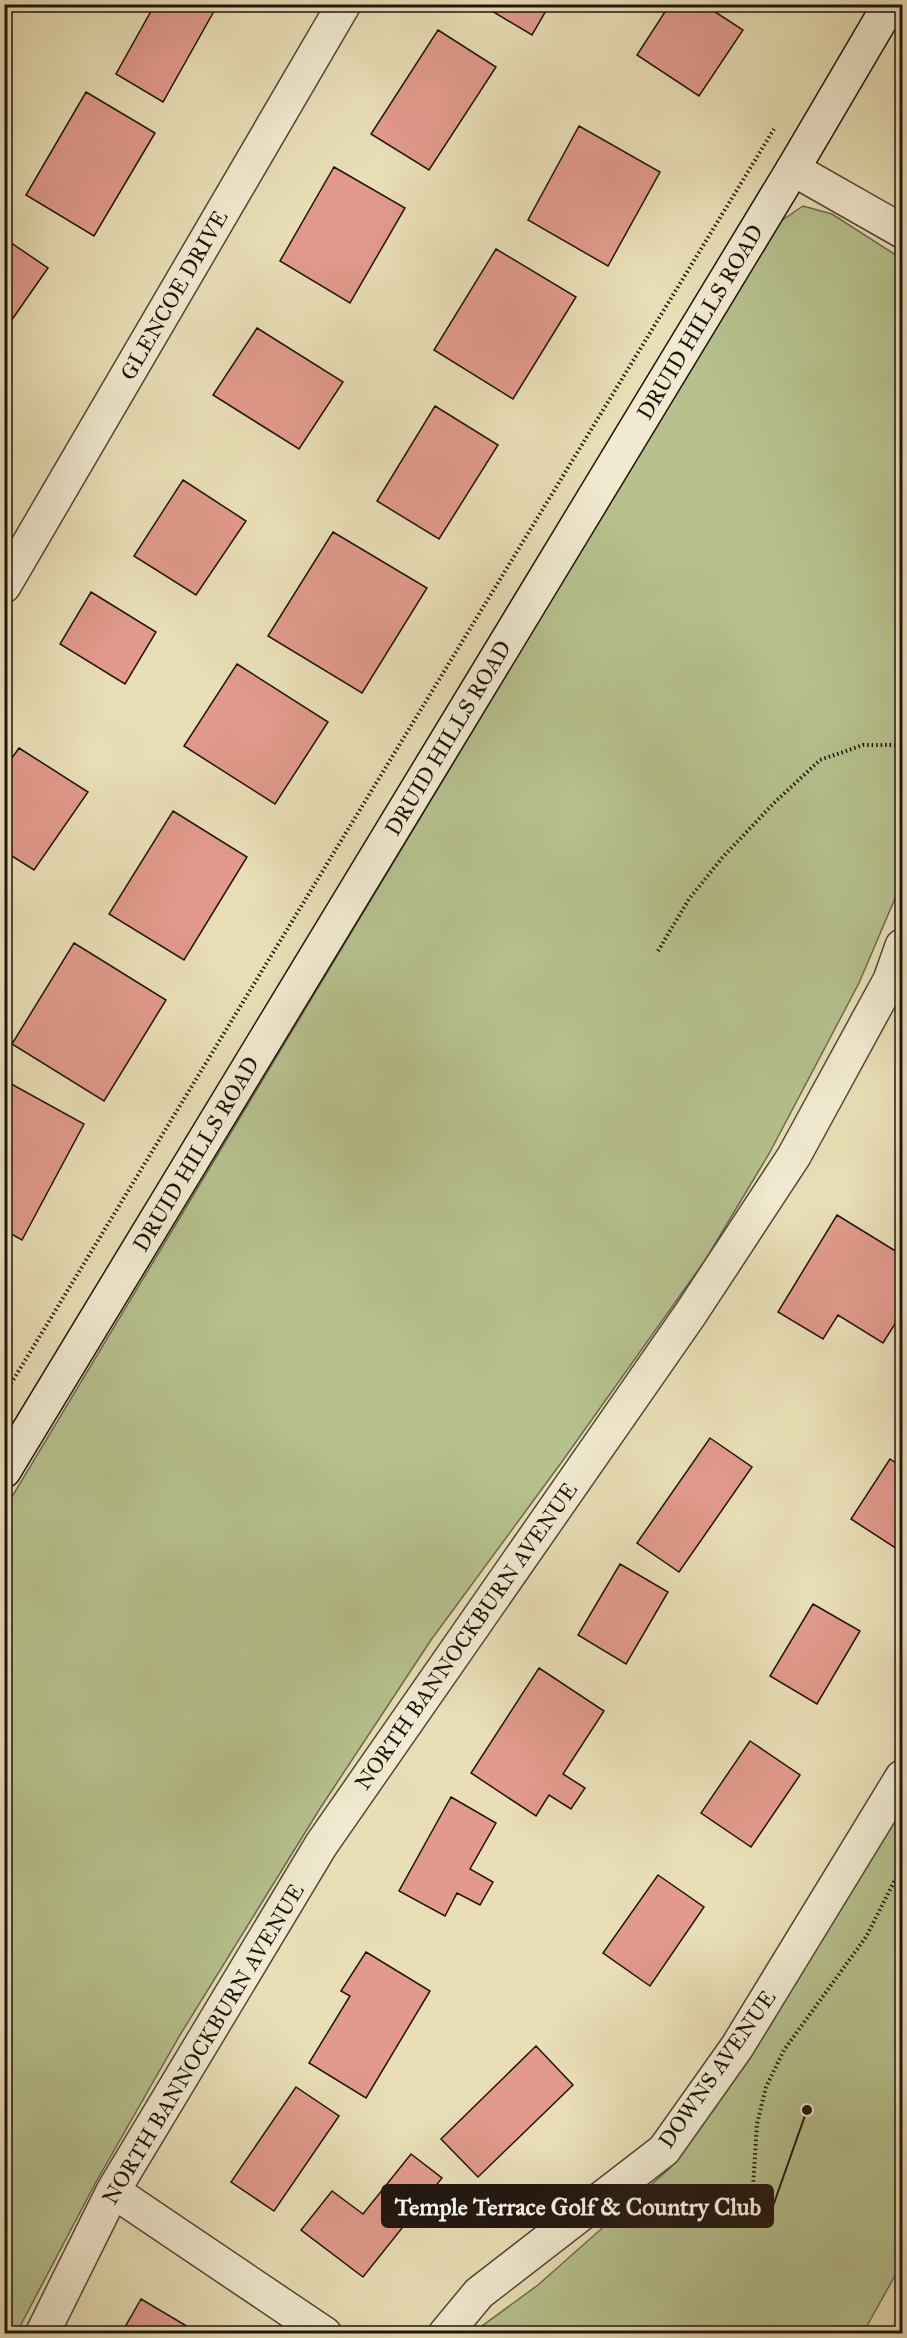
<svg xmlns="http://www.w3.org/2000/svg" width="907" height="2338" font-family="'IM FELL Great Primer',serif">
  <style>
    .green { fill: #b6c18e; stroke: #6a6a4e; stroke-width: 1.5 }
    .building { fill: #e19a8c; stroke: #1f140e; stroke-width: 1.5 }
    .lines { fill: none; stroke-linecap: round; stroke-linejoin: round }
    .street-casing { stroke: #524638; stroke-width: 36 }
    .secondary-casing { stroke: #1f140e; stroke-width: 36 }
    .path { stroke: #1f140e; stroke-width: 4; stroke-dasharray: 1.5 3; stroke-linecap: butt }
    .street { stroke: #f1ead0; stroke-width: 33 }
    .secondary { stroke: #f1ead0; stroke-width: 33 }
    .labels { text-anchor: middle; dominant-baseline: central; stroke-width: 6; stroke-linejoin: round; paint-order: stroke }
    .street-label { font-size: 22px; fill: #1f140e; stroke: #f1ead0 }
    .leader { fill: none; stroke: #1f140e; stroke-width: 2 }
    .callout-dot { fill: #1f140e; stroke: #f1ead0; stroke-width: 2 }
    .callout { fill: #1f140e; stroke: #1f140e; stroke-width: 2 }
    .callout-label { font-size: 24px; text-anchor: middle; font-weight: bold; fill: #fff }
  </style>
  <rect width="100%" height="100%" fill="#e9deb6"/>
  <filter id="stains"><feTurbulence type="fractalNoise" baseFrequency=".00333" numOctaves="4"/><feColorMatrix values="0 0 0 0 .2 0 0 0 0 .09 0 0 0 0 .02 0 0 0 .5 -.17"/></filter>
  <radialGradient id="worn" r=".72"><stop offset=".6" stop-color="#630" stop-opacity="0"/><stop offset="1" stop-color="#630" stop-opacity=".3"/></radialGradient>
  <path class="green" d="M803,206L832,214L902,259V882L859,983L770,1152L706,1259L561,1463L431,1640L319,1810L180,2035L96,2182L16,2334L4,2333V1510L778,223Z
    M902,1803V2263L863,2333L471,2334L538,2285L670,2168L753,2052Z"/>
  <path class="building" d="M155,4H218L163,102L116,74Z
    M480,4H550L532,35Z
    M670,4H703L743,30L699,96L637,55Z
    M438,30L496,67L429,170L371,134Z
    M86,92L155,133L94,236L26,195Z
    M579,126L660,172L608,266L528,220Z
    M334,167L405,208L350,303L280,261Z
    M4,238L48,268L4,331Z
    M496,249L576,297L513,399L434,350Z
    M257,328L343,382L299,449L213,395Z
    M435,406L498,445L439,539L377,501Z
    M183,480L246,521L196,595L134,556Z
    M333,532L427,588L362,693L268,636Z
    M91,592L156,632L125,684L60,644Z
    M237,664L328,722L275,804L184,746Z
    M19,748L88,792L34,870L4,851V769Z
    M173,811L247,857L184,960L109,914Z
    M4,942L12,955L4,959Z
    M74,943L166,1000L104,1101L12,1044Z
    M4,1080L84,1124L22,1240L4,1230Z
    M837,1215L902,1255V1322L898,1319L883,1343L838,1315L823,1339L778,1312Z
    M710,1438L752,1467L679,1572L637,1543Z
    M890,1459L902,1467V1541L897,1549L851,1519Z
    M620,1564L668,1592L626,1664L578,1635Z
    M813,1604L860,1631L817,1704L770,1676Z
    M539,1668L604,1711L563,1774L585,1788L571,1809L549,1795L536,1816L471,1773Z
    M750,1741L800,1775L751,1847L701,1813Z
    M451,1797L496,1823L470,1869L493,1882L480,1905L457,1893L445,1916L399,1891Z
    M658,1875L704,1907L650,1986L603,1953Z
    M366,1952L430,1991L366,2098L309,2063L350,1996L341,1991Z
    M536,2046L573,2085L478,2177L441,2139Z
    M296,2087L339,2116L274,2211L231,2182Z
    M411,2154L442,2178L363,2277L301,2230L332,2191L363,2214Z
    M141,2299L190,2328L186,2334H121Z"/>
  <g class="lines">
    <g class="street-casing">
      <path id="street" d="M793,169L902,231
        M4,586L344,4
        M113,2191L325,2334
        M42,2334L113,2191L321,1845L691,1313L794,1156L890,980L902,946
        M445,2334L479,2293L664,2150L737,2047L902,1777"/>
    </g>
    <g class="secondary-casing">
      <path id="secondary" d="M4,1471L793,169L890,4"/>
    </g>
    <path class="path" d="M658,951L689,899L722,858L774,803L820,760L863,745H902
      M4,1395L774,129
      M752,2204L757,2124L766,2087L784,2050L866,1937L902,1866"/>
    <use href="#street" class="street"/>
    <use href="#secondary" class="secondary"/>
  </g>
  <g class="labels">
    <g class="street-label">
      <text transform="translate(174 295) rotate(-60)">GLENCOE DRIVE</text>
      <text transform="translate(700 322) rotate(-59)">DRUID HILLS ROAD</text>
      <text transform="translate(448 738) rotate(-59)">DRUID HILLS ROAD</text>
      <text transform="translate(196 1154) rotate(-59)">DRUID HILLS ROAD</text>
      <text transform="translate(466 1636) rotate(-55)">NORTH BANNOCKBURN AVENUE</text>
      <text transform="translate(203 2044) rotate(-59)">NORTH BANNOCKBURN AVENUE</text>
      <text transform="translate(717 2069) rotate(-55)">DOWNS AVENUE</text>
    </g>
  </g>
  <path class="leader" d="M807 2110L773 2206"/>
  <circle class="callout-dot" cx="807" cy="2110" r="6"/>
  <rect class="callout" x="382" y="2185" width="391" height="42" rx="6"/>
  <g class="callout-label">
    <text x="578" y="2215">Temple Terrace Golf &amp; Country Club</text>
  </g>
  <rect width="907" height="2338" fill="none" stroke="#e9deb6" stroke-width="24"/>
  <rect x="6" y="6" width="895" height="2326" fill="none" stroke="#1f140e" stroke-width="3"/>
  <rect x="12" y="12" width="883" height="2314" fill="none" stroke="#1f140e" stroke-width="1.5"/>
  <rect width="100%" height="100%" filter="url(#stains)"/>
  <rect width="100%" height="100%" fill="url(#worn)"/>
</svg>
